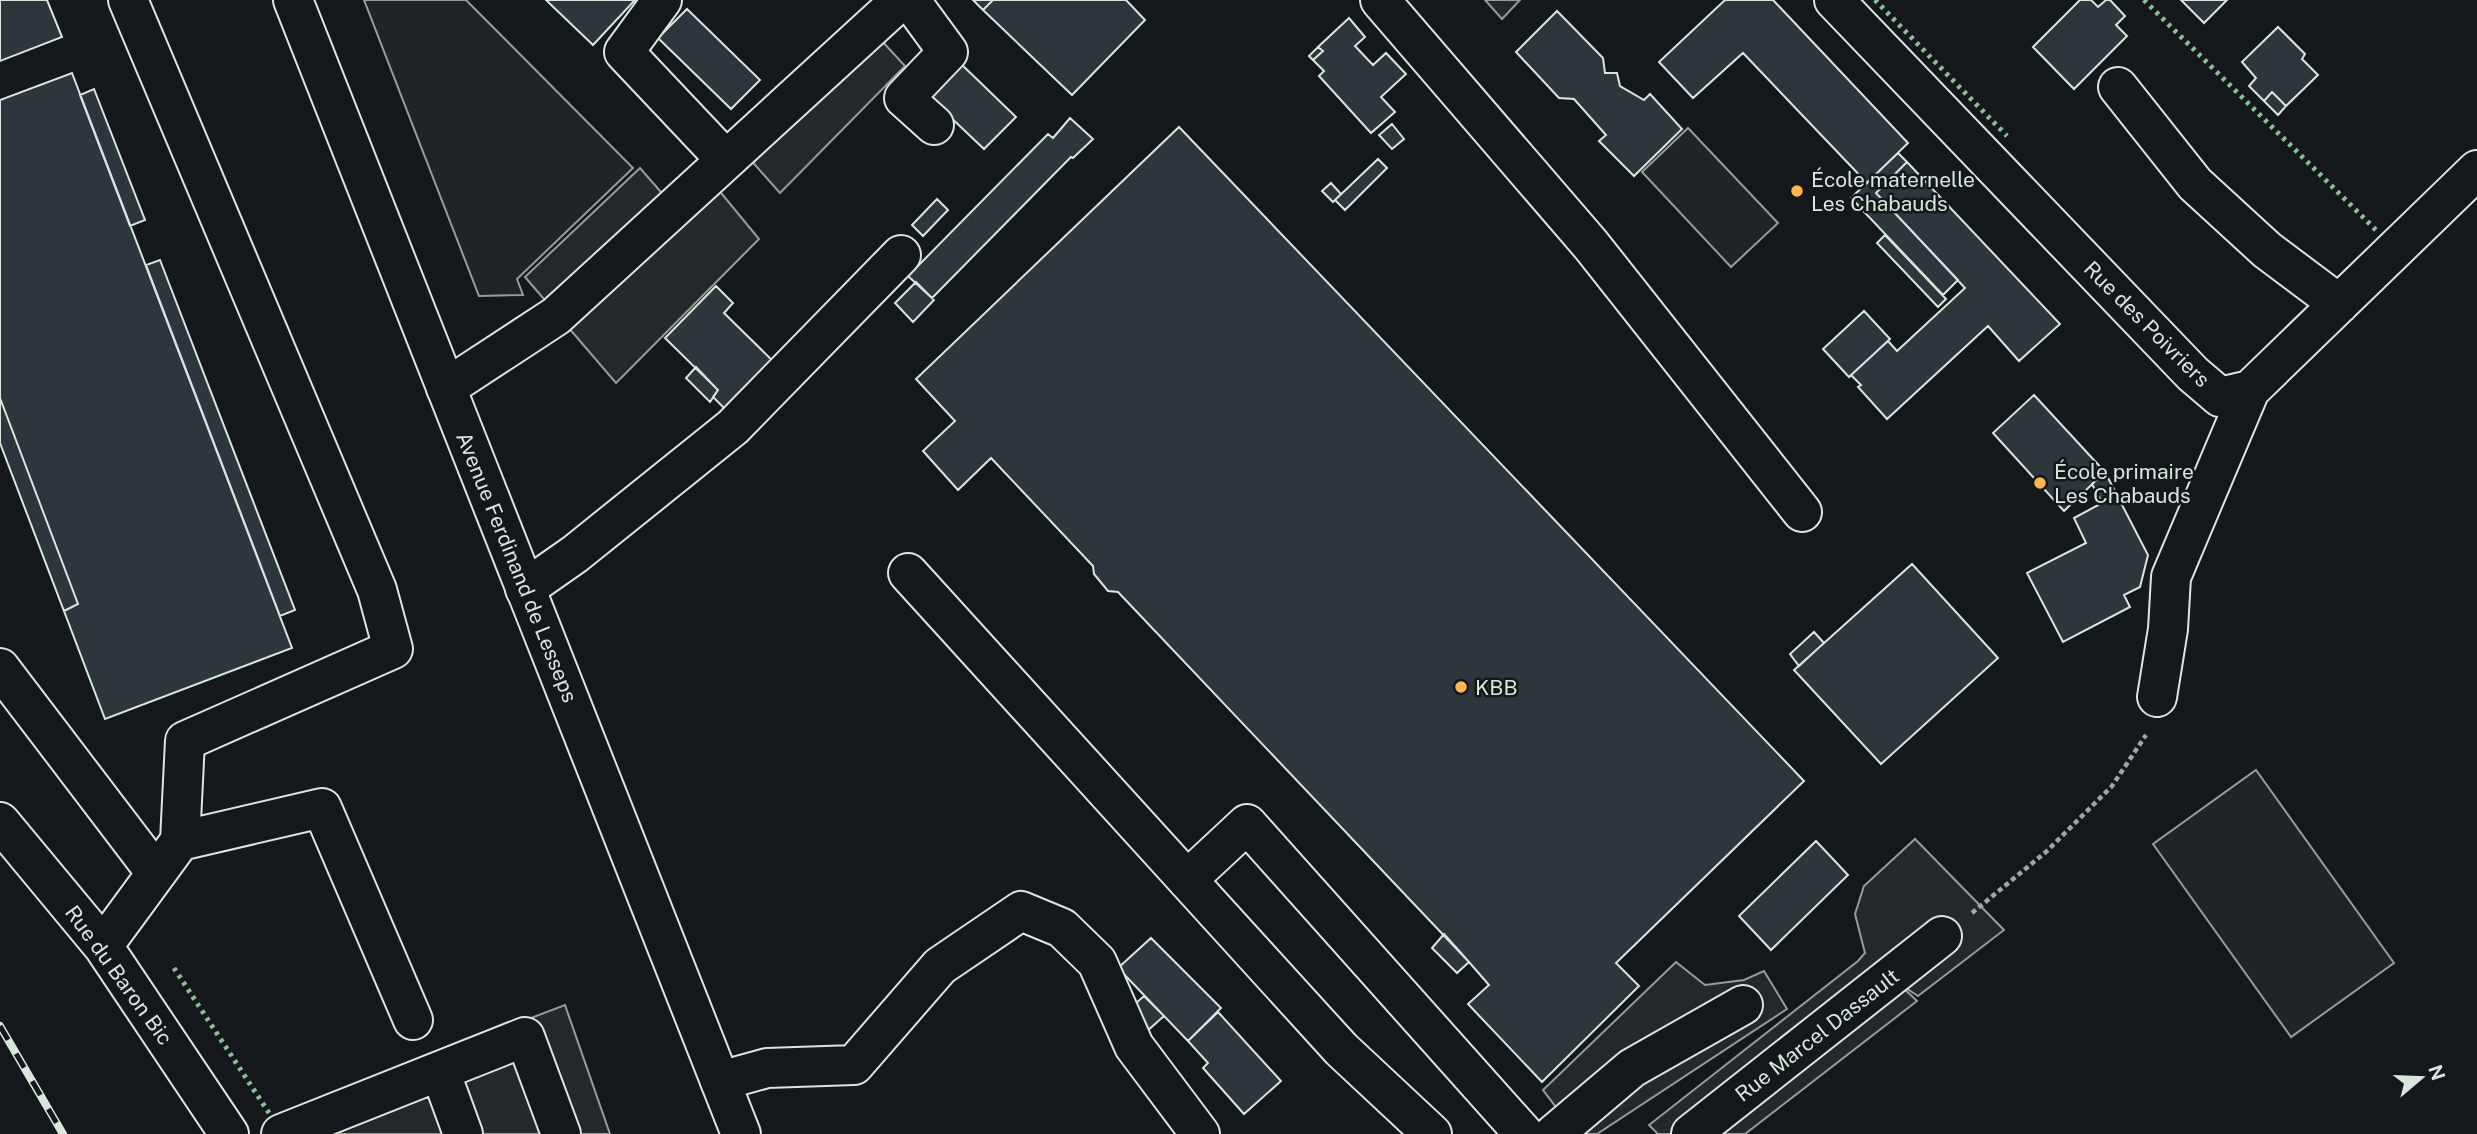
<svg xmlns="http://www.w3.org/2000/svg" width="2477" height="1134" font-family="'Public Sans',sans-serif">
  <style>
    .green { fill: #202428; stroke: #939e99; stroke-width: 2 }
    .parking { fill: #24282b; stroke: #939e99; stroke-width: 2 }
    .building { fill: #2c363c; stroke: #d8e6dc; stroke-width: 2 }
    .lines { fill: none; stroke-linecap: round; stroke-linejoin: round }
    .minor-casing { stroke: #d8e6dc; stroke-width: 42 }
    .major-casing { stroke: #d8e6dc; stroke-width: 42 }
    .path { stroke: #9da8a2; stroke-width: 4.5; stroke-dasharray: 5 3.5; stroke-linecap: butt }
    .minor { stroke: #14181c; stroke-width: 38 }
    .major { stroke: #14181c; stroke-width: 38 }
    .rail-casing { stroke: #d8e6dc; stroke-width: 8 }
    .rail { stroke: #14181c; stroke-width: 5; stroke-dasharray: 16; stroke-linecap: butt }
    .hedge { stroke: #8ac095; stroke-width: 5; stroke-dasharray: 3.5 5; stroke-linecap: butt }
    .poi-dot { fill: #ffb74d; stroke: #14181c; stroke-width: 2.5 }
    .labels { text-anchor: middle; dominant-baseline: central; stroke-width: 5; stroke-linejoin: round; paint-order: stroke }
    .poi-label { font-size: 21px; fill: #d8e6dc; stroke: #14181c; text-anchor: start }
    .street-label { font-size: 21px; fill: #d8e6dc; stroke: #14181c }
  </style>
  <rect width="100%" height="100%" fill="#14181c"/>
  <path class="green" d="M364,0H466L633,168L517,279L523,295L479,296Z
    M1688,128L1778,223L1731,267L1642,172Z
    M2256,770L2394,963L2291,1037L2153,844Z"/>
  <path class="parking" d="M1485,0H1520L1502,19Z
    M870,28L905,66L780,193L740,148Z
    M640,168L674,207L708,177L759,239L616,383L525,277Z
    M1915,839L2004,930L1918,996L1897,982L1917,1001L1745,1134H1658L1649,1125L1858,961L1865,953L1855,914L1864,886Z
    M1676,962L1705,985L1744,980L1764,971L1787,1009L1597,1134H1580L1568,1123L1543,1090Z
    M565,1005L610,1134H313L301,1106Z"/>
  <path class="building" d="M0,0H47L62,37L0,61Z
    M546,0H635L593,45Z
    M973,0H993L983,10Z
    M993,0H1126L1145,20L1072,95L983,10Z
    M1725,0H1773L1908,143L1867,183L1743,53L1693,98L1659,62Z
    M2080,0H2091L2098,7L2106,0H2110L2125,16L2116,25L2127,36L2074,89L2033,47Z
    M2181,0H2227L2204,23Z
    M687,9L760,80L731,109L658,38Z
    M1557,11L1603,58L1605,73H1617L1620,86L1644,100L1650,94L1682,129L1634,176L1599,141L1606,135L1574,99L1559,98L1516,52Z
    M1349,18L1365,37L1355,46L1373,65L1386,53L1406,74L1381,97L1395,112L1371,133L1319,76L1324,71L1313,60L1323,51L1318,47Z
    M2278,27L2305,54L2302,59L2318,75L2286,106L2272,92L2264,101L2249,86L2256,78L2242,62Z
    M1318,47L1323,51L1313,60L1309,56Z
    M958,61L1016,117L984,149L926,94Z
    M72,73L292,648L105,719L64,611L78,604L0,398V100Z
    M94,89L145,220L130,226L80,95Z
    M2272,92L2286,106L2278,115L2264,101Z
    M1070,118L1093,139L1073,158L1071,157L932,298L908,276L1048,134L1053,138Z
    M1392,124L1404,139L1392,149L1379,135Z
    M1179,127L1804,781L1616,963L1639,986L1542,1082L1468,1004L1489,985L1469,962L1118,592L1108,591L1094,574L1093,566L991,458L958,490L923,451L955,421L916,379Z
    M1898,153L1907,162L1876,193L1958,280L1943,295L1851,198Z
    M1378,159L1387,168L1345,210L1335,200Z
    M1907,162L2060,324L2019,361L1988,326L1887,419L1858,387L1861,385L1851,375L1888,341L1897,351L1965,288L1876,193Z
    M1331,183L1341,194L1333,202L1322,191Z
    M937,199L948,210L923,236L912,225Z
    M1885,235L1946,299L1938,307L1877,243Z
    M160,260L295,610L280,616L146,265Z
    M916,282L934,300L913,322L895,303Z
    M716,286L733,303L724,313L778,366L731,415L713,397L718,390L665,338Z
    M1864,311L1890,339L1849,377L1823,349Z
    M696,367L718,390L710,402L686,378Z
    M2034,395L2105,472L2064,511L1993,433Z
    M0,398L78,604L64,611L0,443Z
    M2105,472L2148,555L2140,587L2124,595L2130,607L2063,642L2027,573L2086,543L2074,518L2102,503L2092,484Z
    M1912,564L1998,658L1881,764L1794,670Z
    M1814,632L1824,643L1799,666L1790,654Z
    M1816,841L1848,875L1771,950L1739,916Z
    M1444,934L1469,962L1457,973L1432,948Z
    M1151,938L1221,1008L1188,1041L1118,968Z
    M1144,996L1164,1016L1146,1032L1128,1010Z
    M1218,1012L1281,1081L1244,1114L1203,1068L1208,1063L1188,1041Z"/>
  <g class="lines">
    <g class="minor-casing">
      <path id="minor" d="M128,0L377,590L393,649L185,741L180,841
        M662,0L624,52L726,160
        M910,0L948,52L904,98L934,125
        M1380,0L1591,245L1802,512
        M1834,0L2193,374L2220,397L2250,390L2477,170
        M2118,87L2195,184L2267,250L2339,304
        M446,388L556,316L901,0
        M908,573L1341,1049L1432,1134
        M525,589L575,554L733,427L901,255
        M0,668L156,873
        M2157,697L2168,629L2171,577L2250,390
        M0,822L103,946L229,1134
        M1187,880L1247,824L1524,1134
        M103,946L180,841L322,808L413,1020
        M440,1071L463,1134
        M720,1081L767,1068L854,1065L940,966L1021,911L1062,928L1097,962L1134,1046L1200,1134
        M281,1134L525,1037L561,1134
        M1554,1134L1632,1068L1743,1005
        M1691,1134L1942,936"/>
    </g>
    <g class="major-casing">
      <path id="major" d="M293,0L741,1134"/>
    </g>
    <path class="path" d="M1972,913L2047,851L2112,786L2146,735"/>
    <use href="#minor" class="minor"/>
    <use href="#major" class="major"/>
    <g class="rail-casing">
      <path id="rail" d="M0,1026L63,1134"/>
    </g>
    <use href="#rail" class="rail"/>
    <path class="hedge" d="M1875,0L2007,136
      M2144,0L2378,232
      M174,968L269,1113"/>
  </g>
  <g class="poi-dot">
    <circle cx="1797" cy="191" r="7"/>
    <circle cx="2040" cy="483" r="7"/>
    <circle cx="1461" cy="687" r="7"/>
  </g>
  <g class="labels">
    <g class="poi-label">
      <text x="1811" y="179">École maternelle<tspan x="1811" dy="24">Les Chabauds</tspan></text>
      <text x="2054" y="471">École primaire<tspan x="2054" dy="24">Les Chabauds</tspan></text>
      <text x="1475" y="687">KBB</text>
    </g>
    <g class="street-label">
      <text transform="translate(2147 324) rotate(45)">Rue des Poivriers</text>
      <text transform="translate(517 567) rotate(68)">Avenue Ferdinand de Lesseps</text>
      <text transform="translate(119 975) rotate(54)">Rue du Baron Bic</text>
      <text transform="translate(1817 1035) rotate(-38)">Rue Marcel Dassault</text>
    </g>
  </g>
  <g transform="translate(2421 1078) rotate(71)" stroke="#14181c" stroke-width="5" paint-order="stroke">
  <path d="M0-5L12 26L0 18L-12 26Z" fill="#d8e6dc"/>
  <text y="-10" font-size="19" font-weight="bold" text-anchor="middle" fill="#d8e6dc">N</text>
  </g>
</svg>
